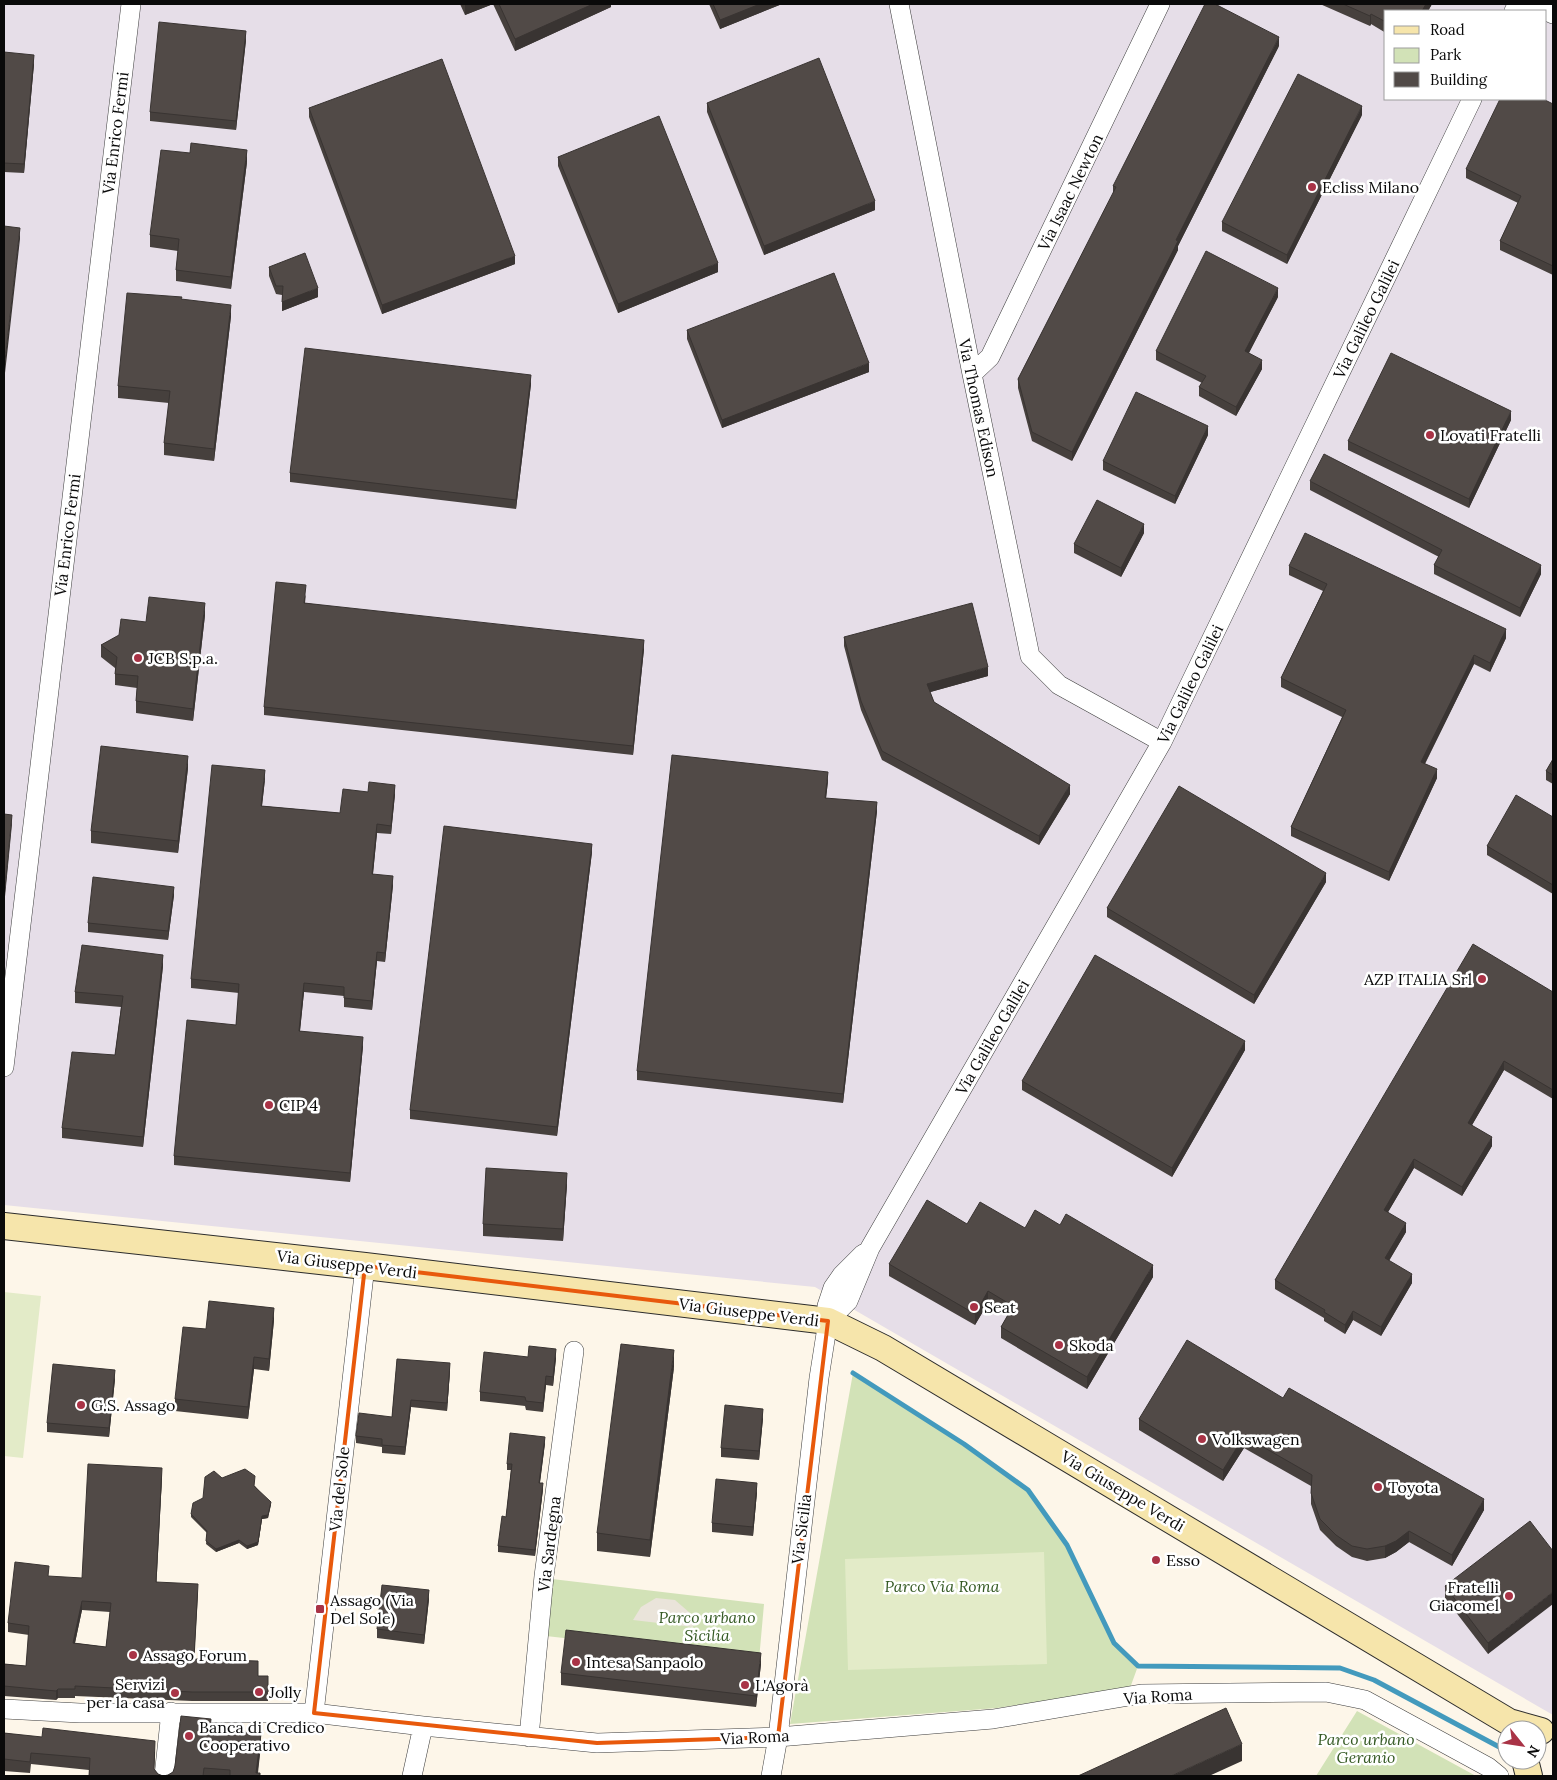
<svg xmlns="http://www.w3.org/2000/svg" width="1557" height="1780" font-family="Lora,serif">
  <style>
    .industrial { fill: #e6dee8; fill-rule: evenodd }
    .green { fill: #d2e2b7 }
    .pitch { fill: #e3ebc8 }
    .plaza { fill: #eae4da }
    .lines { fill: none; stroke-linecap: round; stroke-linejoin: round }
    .stream { stroke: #439abd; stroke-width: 5 }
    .minor-casing { stroke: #3d3d3d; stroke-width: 20 }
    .secondary-casing { stroke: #2c2c2c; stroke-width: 28 }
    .minor { stroke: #fff; stroke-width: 19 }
    .secondary { stroke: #f6e5ab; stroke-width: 26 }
    .wall { fill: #46403d; fill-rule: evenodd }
    .shaded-wall { fill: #393432 }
    .building { fill: #514a47; stroke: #393432; fill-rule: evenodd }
    .marked { fill: none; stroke: #e8590c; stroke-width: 4; stroke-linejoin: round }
    .poi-dot { fill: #a93346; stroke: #fff; stroke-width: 2 }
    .labels { text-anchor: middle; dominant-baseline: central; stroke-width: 5; stroke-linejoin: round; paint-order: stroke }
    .street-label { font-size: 16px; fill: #0a0a0a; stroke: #fff }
    .poi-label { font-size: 16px; fill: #0a0a0a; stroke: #fff; text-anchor: start }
    .park-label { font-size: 16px; font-style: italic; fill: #345923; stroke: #fff }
  </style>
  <rect width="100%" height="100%" fill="#fdf6e9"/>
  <path class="industrial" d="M4,4H1553V1715L815,1287L4,1205ZM1386,11H1546V99H1386Z"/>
  <path class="green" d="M853,1373L964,1444L1028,1490L1067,1545L1114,1643L1138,1666L1130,1688L997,1708L790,1724Z
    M552,1579L764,1604L759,1660L546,1636Z
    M1357,1711L1476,1776H1316Z"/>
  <path class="pitch" d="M4,1292L41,1296L23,1458L4,1456Z
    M1044,1552L1047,1664L848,1670L845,1559Z"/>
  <path class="plaza" d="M656,1598L675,1600L690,1613L693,1627L633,1620L641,1607Z"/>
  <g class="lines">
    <path class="stream" d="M853,1373L964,1444L1028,1490L1067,1545L1114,1643L1138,1666L1340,1668L1374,1680L1503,1749"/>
    <g class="minor-casing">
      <path id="minor" d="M899,4L972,374L1030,656L1059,685L1162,742
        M1533,4L1553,14
        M1514,11L1518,4
        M972,374L990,357L1160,4
        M4,1067L131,4
        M828,1321L848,1301L870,1248L1162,742L1472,99
        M4,1709L80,1713H314L423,1726L597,1743L778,1737L993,1719L1141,1694L1326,1692L1365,1700L1488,1767L1499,1776
        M314,1713L365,1266
        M529,1737L544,1576L574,1351
        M164,1776L171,1712
        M412,1776L423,1726
        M771,1776L778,1737L819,1378L828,1321L827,1306L833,1288L842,1275L863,1254"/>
    </g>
    <g class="secondary-casing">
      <path id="secondary" d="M4,1226L365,1266L828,1321L883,1348L1509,1722L1541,1731
        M1525,1760L1529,1776"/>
    </g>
    <use href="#minor" class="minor"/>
    <use href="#secondary" class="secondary"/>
  </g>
  <path class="wall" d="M460,4H493L465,15Z
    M493,4H611V7L515,51Z
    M709,4H782L720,29Z
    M1320,4H1432L1428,11H1386V33L1371,24L1370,26Z
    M246,40L236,130L150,121V112Z
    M1279,46L1178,246V250L1072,461L1032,441L1018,388V379L1113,194V186Z
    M4,52L34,64L24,173L4,172Z
    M707,103L875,210L764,255L707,112Z
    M1553,104V275L1500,250V241L1518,203L1466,178V169Z
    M309,108L515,264L382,314L309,117Z
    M1362,115L1287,264L1222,231V222Z
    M558,157L718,272L618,313L558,166Z
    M247,162L231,289L176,281V270L178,251L150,247V235Z
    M269,267L318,297L282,311V295L276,294L269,276Z
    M1278,297L1249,353L1262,369L1236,416L1199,396V387L1202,383L1156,360V351Z
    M181,299L231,316L214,461L164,455V443L169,403L118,398V386Z
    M687,330L869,372L722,428L687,339Z
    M531,384L516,509L290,482V473Z
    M1511,420L1469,508L1348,450V441Z
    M1208,435L1175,504L1103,470V461Z
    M1310,481L1541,574L1520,617L1434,574V565L1439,557L1310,490Z
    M1144,533L1121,577L1074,553V544Z
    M1289,566L1506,638L1490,672L1474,664L1425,764L1437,778L1389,881L1291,836V827L1342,717L1281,687V678L1323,591L1289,575Z
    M306,594L305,603L644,649L633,755L264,715V707Z
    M205,615L193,721L136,713V701L137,688L115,685V668L101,657V645L146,622Z
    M844,637L988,676L930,692L934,702L1070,794L1039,845L882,760L861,710L844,646Z
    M1553,759V784L1546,780V771Z
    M188,768L178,853L91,843V831Z
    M265,779L262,806L340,813L395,794L391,834L377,833L373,874L393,885L385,962L377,961L372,1010L344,1007V996L304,992L300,1031L363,1046L350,1182L174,1165V1156L236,1025L239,993L191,988V979Z
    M828,781L826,798L877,811L843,1103L637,1080V1071Z
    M1553,817V894L1487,855V846Z
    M592,852L557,1136L410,1119V1110Z
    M1326,882L1254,1004L1107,917V908Z
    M174,895L168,940L88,932V923Z
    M163,966L143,1147L62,1138V1128L115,1055L121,1007L75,1003V992Z
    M1553,992V1099L1504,1070L1472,1125L1492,1146L1462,1196L1414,1168L1388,1212L1406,1232L1389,1261L1412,1283L1381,1336L1353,1320L1345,1334L1324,1321V1318L1275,1289V1280Z
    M1245,1050L1172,1177L1022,1090V1081Z
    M567,1184L563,1241L483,1236V1224Z
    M967,1224L1025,1228L1060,1225L1153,1277L1087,1389L1001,1338V1327L1008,1315L988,1303L975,1325L889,1276V1264Z
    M274,1320L269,1371L254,1369L248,1419L175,1411V1399L206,1329Z
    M528,1357L556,1358L553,1386L546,1385L543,1412L526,1410L525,1406L480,1401V1392Z
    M397,1359L450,1371L447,1411L411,1407L405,1455L382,1453V1447L356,1443V1436L392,1417Z
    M674,1367L650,1557L597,1551V1533Z
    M115,1379L109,1437L47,1432V1423Z
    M1283,1398L1484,1510L1452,1566L1409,1542L1396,1552L1385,1558L1367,1561L1352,1557L1336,1546L1320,1530L1311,1504V1486L1244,1448L1223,1481L1139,1430V1419Z
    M763,1418L759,1460L721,1457V1448Z
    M545,1443L540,1483L543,1489L535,1556L498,1552V1546L506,1517L511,1470H507V1464Z
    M162,1477L156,1582L198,1594L194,1659L258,1676H268V1701H192L75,1696V1698H58L56,1700L4,1696V1664L26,1666L29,1635L8,1632V1623L82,1578ZM82,1610L110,1612L106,1647L75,1643Z
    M222,1478L255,1486L271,1505L268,1518L262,1519L258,1545L247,1549L239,1543L216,1552L206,1544L207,1533L191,1517V1514L203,1498Z
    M757,1492L753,1536L712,1532V1523Z
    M1553,1551L1488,1654L1445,1598V1586Z
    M429,1599L424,1644L377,1638V1629Z
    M761,1664L756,1707L561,1685V1673Z
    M211,1728L261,1745L258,1773L260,1776H89V1770L31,1764L30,1773L4,1771V1733L155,1752L154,1769L158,1774L163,1776L168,1775L173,1772Z"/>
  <path class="shaded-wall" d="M465,4H493L465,15Z
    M593,4H611V7L515,51V39Z
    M760,4H782L720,29V20Z
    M1426,4H1432L1428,11H1422Z
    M1371,14V24L1370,26V16Z
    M246,31V40L236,130V121Z
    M1279,37V46L1178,246V250L1072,461V452L1176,240Z
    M34,55V64L24,173V164Z
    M1362,106V115L1287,264V255Z
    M247,150V162L231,289V277Z
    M875,201V210L764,255V246Z
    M20,228V239L4,382V370Z
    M515,256V264L382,314V305Z
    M718,263V272L618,313V304Z
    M318,288V297L282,311V302Z
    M1278,288V297L1245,360V351Z
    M231,305V316L214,461V449Z
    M1262,360V369L1236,416V407Z
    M869,363V372L722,428V420Z
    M531,375V384L516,509V500Z
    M1511,411V420L1469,508V499Z
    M1208,426V435L1175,504V496Z
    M1144,524V533L1121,577V568Z
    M1541,565V574L1520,617V608Z
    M205,603V615L193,721V709Z
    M1506,629V638L1490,672V663Z
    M644,640V649L633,755V746Z
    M1474,655V664L1421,771V762Z
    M988,667V676L927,693V684Z
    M188,756V768L178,853V841Z
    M1437,769V778L1389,881V872Z
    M265,770V779L261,814V806Z
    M828,772V781L825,807V798Z
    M395,785V794L391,834V826Z
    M1070,785V794L1039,845V836Z
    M877,802V811L843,1103V1094Z
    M12,815V824L4,907V898Z
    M377,824V833L372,883V874Z
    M592,844V852L557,1136V1127Z
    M1326,873V882L1254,1004V995Z
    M393,876V885L385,962V953Z
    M174,887V895L168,940V931Z
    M377,952V961L372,1010V1001Z
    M163,955V966L143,1147V1137Z
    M304,983V992L299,1040V1031Z
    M363,1037V1046L350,1182V1173Z
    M1245,1041V1050L1172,1177V1168Z
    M1504,1061V1070L1468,1132V1123Z
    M1492,1137V1146L1462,1196V1187Z
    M1414,1159V1168L1384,1219V1210Z
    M567,1173V1184L563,1241V1229Z
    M1406,1223V1232L1385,1267V1258Z
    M1153,1265V1277L1087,1389V1377Z
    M1412,1274V1283L1381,1336V1327Z
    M988,1291V1303L975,1325V1314Z
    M274,1308V1320L269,1371V1359Z
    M1353,1311V1320L1345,1334V1325Z
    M556,1349V1358L553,1386V1377Z
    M674,1350V1367L650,1557V1540Z
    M254,1357V1369L248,1419V1407Z
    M450,1363V1371L447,1411V1403Z
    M115,1370V1379L109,1437V1428Z
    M546,1376V1385L543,1412V1403Z
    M411,1400V1407L405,1455V1447Z
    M763,1409V1418L759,1460V1451Z
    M1244,1436V1448L1223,1481V1470Z
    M545,1437V1443L539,1489V1483Z
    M162,1468V1477L156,1592V1582Z
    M543,1483V1489L535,1556V1550Z
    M757,1483V1492L753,1536V1527Z
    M1484,1499V1510L1452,1566V1555Z
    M271,1502L268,1518L262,1519L258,1545L247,1549V1546L262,1516Z
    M1409,1531V1542L1396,1552L1385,1558V1546Z
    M239,1540V1543L216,1552V1549Z
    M429,1590V1599L424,1644V1635Z
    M1553,1592V1604L1488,1654V1643Z
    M82,1601V1610L73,1652V1643Z
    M761,1653V1664L756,1707V1696Z
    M58,1689V1698L56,1700V1691Z
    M261,1734V1745L257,1776H256Z
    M1242,1744V1761L1209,1776H1171Z"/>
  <path class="building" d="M499,4H593L515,39Z
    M713,4H760L720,20Z
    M1205,4H1215L1279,37L1176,240L1178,241L1072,452L1032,432L1018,379L1116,187L1113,186Z
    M1343,4H1426L1422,11H1386V22L1371,14L1370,16Z
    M159,22L246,31L236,121L150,112Z
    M4,52L34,55L24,164L4,163Z
    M819,58L875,201L764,246L707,103Z
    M442,59L515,256L382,305L309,108Z
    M1298,74L1362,106L1287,255L1222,222Z
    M1500,99H1543L1553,104V266L1500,241L1521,196L1466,169Z
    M659,116L718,263L618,304L558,157Z
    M191,143L247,150L231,277L176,270L179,239L150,235L161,150L190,153Z
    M4,226L20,228L4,370Z
    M1206,251L1278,288L1245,351L1262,360L1236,407L1199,387L1206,376L1156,351Z
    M305,253L318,288L282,302L283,286H276L269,267Z
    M834,273L869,363L722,420L687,330Z
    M127,293L182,297L181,299L231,305L214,449L164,443L170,391L118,386Z
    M305,348L531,375L516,500L290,473Z
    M1391,353L1511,411L1469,499L1348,441Z
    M1136,392L1208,426L1175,496L1103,461Z
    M1324,454L1541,565L1520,608L1434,565L1442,550L1310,481Z
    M1097,500L1144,524L1121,568L1074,544Z
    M1305,533L1506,629L1490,663L1474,655L1421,762L1437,769L1389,872L1291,827L1346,710L1281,678L1327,584L1289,566Z
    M276,582L306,585L304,603L644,640L633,746L264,707Z
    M149,597L205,603L193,709L136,701L138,676L115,674L117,657L101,645L119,635L121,619L146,622Z
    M972,603L988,667L927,684L934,702L1070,785L1039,836L882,751L861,701L844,637Z
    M101,746L188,756L178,841L91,831Z
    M672,755L828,772L825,798L877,802L843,1094L637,1071Z
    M1553,759V775L1546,771Z
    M212,765L265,770L261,806L340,813L343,789L368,792L369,782L395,785L391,826L377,824L372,874L393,876L385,953L377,952L372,1001L344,998V987L304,983L299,1031L363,1037L350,1173L174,1156L187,1020L236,1025L239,984L191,979Z
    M1179,786L1326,873L1254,995L1107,908Z
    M1516,795L1553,817V885L1487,846Z
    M4,814L12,815L4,898Z
    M444,826L592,844L557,1127L410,1110Z
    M93,877L174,887L168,931L88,923Z
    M1473,944L1553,992V1090L1504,1061L1468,1123L1492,1137L1462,1187L1414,1159L1384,1210L1406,1223L1385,1258L1412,1274L1381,1327L1353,1311L1345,1325L1324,1312L1325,1310L1275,1280Z
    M82,945L163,955L143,1137L62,1128L72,1052L115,1055L123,996L75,992Z
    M1095,955L1245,1041L1172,1168L1022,1081Z
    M486,1168L567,1173L563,1229L483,1224Z
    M927,1200L967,1224L980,1202L1025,1228L1035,1210L1060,1225L1066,1214L1153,1265L1087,1377L1001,1327L1013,1306L988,1291L975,1314L889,1264Z
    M209,1301L274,1308L269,1359L254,1357L248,1407L175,1399L183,1327L206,1329Z
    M1187,1340L1283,1398L1289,1388L1484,1499L1452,1555L1409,1531L1396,1541L1385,1546L1367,1549L1352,1546L1336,1535L1320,1519L1311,1493L1312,1475L1244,1436L1223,1470L1139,1419Z
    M621,1344L674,1350L650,1540L597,1533Z
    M529,1346L556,1349L553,1377L546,1376L543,1403L526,1401L525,1397L480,1392L484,1352L528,1357Z
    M397,1359L450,1363L447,1403L411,1400L405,1447L382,1445V1439L356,1436L359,1413L392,1417Z
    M53,1364L115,1370L109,1428L47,1423Z
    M725,1405L763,1409L759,1451L721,1448Z
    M510,1433L545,1437L539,1483H543L535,1550L498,1546L502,1516L506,1517L512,1464H507Z
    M88,1464L162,1468L156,1582L198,1584L194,1659L258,1661V1676H268V1692H192L75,1686V1689H58L56,1691L4,1686V1664L26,1666L29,1626L8,1623L15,1562L49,1566L48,1576L82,1578ZM82,1601L111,1603L106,1647L73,1643Z
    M245,1469L255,1476L254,1486L271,1502L268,1515L262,1516L258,1542L247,1546L239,1540L216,1549L206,1541L207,1531L191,1514L193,1503L203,1498L205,1477L214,1471L222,1478Z
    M716,1479L757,1483L753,1527L712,1523Z
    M1530,1521L1553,1551V1592L1488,1643L1445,1586Z
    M382,1585L429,1590L424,1635L377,1629Z
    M566,1630L761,1653L756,1696L561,1673Z
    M1226,1708L1242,1744L1171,1776H1078Z
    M181,1716L211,1719L210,1728L261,1734L256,1773H260V1776H230V1770L204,1768L203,1776H89L90,1758L31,1753L30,1762L4,1759V1733L42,1737L43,1728L155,1741L154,1769L158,1774L163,1776L168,1775L173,1772L175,1766Z"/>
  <path class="marked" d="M365,1266L828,1321L778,1737L597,1743L314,1713Z"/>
  <g class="poi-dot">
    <circle cx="1312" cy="187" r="5"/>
    <circle cx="1430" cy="435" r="5"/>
    <circle cx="138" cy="658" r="5"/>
    <circle cx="1482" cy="979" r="5"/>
    <circle cx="269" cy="1105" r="5"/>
    <circle cx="974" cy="1307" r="5"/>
    <circle cx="1059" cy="1345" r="5"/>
    <circle cx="81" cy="1405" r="5"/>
    <circle cx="1202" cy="1439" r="5"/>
    <circle cx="1378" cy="1487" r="5"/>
    <circle cx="1156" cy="1560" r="5"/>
    <circle cx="1509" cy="1596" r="5"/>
    <rect x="315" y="1604" width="10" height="10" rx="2.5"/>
    <circle cx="133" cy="1655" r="5"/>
    <circle cx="576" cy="1662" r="5"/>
    <circle cx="745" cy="1685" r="5"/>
    <circle cx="259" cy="1692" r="5"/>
    <circle cx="175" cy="1693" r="5"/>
    <circle cx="189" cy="1736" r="5"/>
  </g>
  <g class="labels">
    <g class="street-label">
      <text transform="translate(115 133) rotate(-83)">Via Enrico Fermi</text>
      <text transform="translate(1070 192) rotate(-64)">Via Isaac Newton</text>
      <text transform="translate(1366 319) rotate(-64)">Via Galileo Galilei</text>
      <text transform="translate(979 408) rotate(78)">Via Thomas Edison</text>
      <text transform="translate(67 535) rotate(-83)">Via Enrico Fermi</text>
      <text transform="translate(1190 684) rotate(-64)">Via Galileo Galilei</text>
      <text transform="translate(992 1037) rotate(-60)">Via Galileo Galilei</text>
      <text transform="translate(347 1264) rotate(7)">Via Giuseppe Verdi</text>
      <text transform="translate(749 1312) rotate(7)">Via Giuseppe Verdi</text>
      <text transform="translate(339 1489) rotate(-84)">Via del Sole</text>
      <text transform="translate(1123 1491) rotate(31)">Via Giuseppe Verdi</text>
      <text transform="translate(801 1529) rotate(-83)">Via Sicilia</text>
      <text transform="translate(549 1544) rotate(-83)">Via Sardegna</text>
      <text transform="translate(1158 1696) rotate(-4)">Via Roma</text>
      <text transform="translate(755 1737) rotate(-3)">Via Roma</text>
    </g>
    <g class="poi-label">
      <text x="1322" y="187">Ecliss Milano</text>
      <text x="1440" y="435">Lovati Fratelli</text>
      <text x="148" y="658">JCB S.p.a.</text>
      <text x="1472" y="979" text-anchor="end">AZP ITALIA Srl</text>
      <text x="279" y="1105">CIP 4</text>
      <text x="984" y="1307">Seat</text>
      <text x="1069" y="1345">Skoda</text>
      <text x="91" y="1405">G.S. Assago</text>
      <text x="1212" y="1439">Volkswagen</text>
      <text x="1388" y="1487">Toyota</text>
      <text x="1166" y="1560">Esso</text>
      <text x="1499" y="1587" text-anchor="end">Fratelli<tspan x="1499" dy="18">Giacomel</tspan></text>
      <text x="330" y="1600">Assago (Via<tspan x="330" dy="18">Del Sole)</tspan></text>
      <text x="143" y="1655">Assago Forum</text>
      <text x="586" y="1662">Intesa Sanpaolo</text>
      <text x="165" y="1684" text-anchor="end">Servizi<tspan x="165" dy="18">per la casa</tspan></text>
      <text x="755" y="1685">L'Agorà</text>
      <text x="269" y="1692">Jolly</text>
      <text x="199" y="1727">Banca di Credico<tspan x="199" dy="18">Cooperativo</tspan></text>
    </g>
    <g class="park-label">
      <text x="942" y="1586">Parco Via Roma</text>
      <text x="707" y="1617">Parco urbano<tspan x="707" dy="18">Sicilia</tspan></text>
      <text x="1366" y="1739">Parco urbano<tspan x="1366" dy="18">Geranio</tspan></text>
    </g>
  </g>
  <rect width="1557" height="1780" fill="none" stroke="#0a0a0a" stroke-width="10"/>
  <rect x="1384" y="10" width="162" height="90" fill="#ffffff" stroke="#9d9d9d"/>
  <rect x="1394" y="26" width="25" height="8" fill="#f6e5ab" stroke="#9d9d9d"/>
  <text x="1430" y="35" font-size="15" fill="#0a0a0a">Road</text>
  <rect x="1394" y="48" width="25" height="15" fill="#d2e2b7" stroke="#9d9d9d"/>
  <text x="1430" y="60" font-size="15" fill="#0a0a0a">Park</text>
  <rect x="1394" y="72" width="25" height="15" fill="#514a47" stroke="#9d9d9d"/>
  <text x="1430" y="85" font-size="15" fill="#0a0a0a">Building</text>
  <g transform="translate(1522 1745) rotate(120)"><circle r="24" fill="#ffffff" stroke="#9d9d9d"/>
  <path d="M0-4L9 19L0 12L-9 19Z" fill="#a93346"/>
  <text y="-8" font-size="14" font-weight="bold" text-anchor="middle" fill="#0a0a0a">N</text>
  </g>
</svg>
